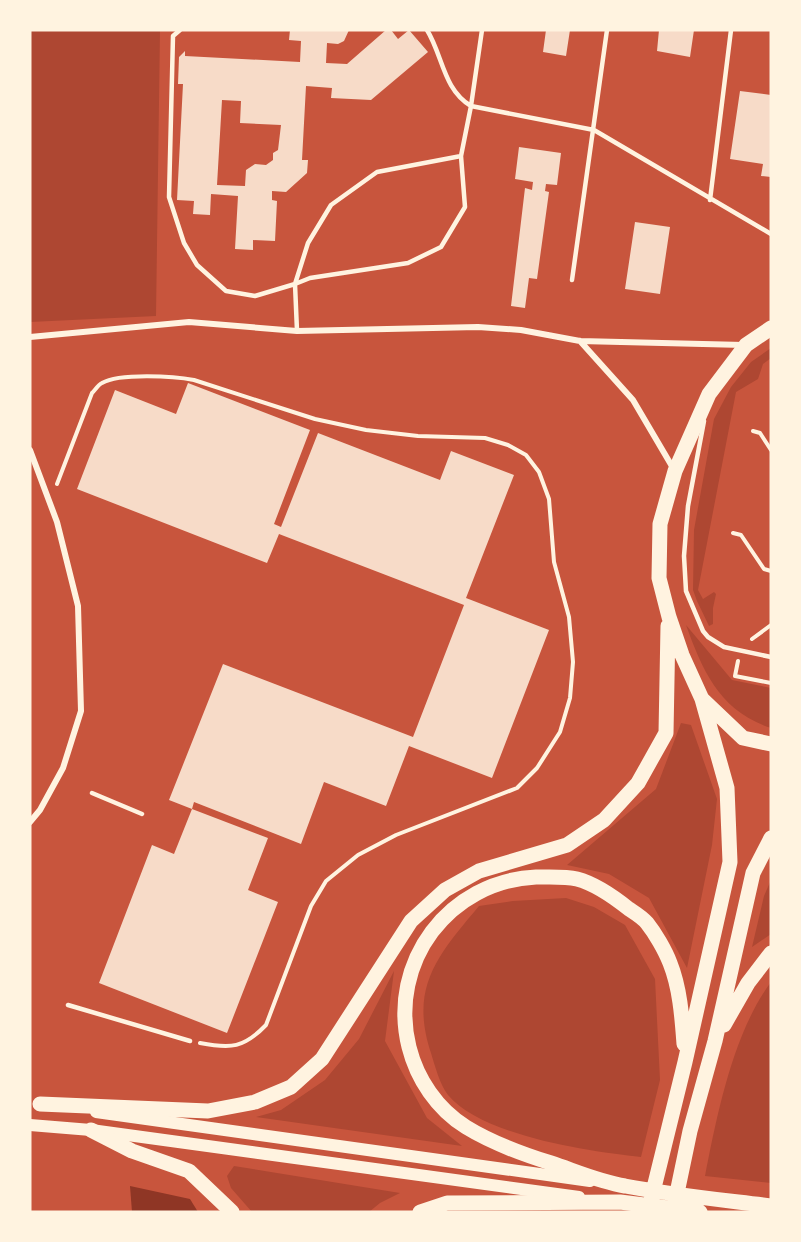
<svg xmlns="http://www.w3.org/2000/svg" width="801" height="1242" font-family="'PT Sans',sans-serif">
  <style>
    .green { fill: #ae4732 }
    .water { fill: #8f3625 }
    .building { fill: #f7dbc8; fill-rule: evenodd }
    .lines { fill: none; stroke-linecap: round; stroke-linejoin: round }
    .path { stroke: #fff3e0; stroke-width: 4 }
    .service { stroke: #fff3e0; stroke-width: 4.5 }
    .minor { stroke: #fff3e0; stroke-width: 6 }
    .secondary { stroke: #fff3e0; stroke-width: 12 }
    .primary { stroke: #fff3e0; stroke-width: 15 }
  </style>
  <rect width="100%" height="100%" fill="#c8553d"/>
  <path class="green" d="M30,30H160L156,316L30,322Z
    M771,348V358L763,364L758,379L736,392L698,590L703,599L714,592L716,594L713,608V624L709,626L697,601L693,590L694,530L714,419L731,387L751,362Z
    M686,625L732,680L771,688V728C720,711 703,672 686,625Z
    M681,723L691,725L717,799L712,845L687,968L649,898L609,874L567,865L656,789Z
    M771,880V934L752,947L764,896Z
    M566,898L594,907L625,925L655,979L660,1080L641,1157C591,1152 482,1136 448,1095C440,1085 435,1066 431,1053C409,987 438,955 479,906L513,901Z
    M394,971L385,1041L427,1118L462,1146L256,1117L281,1110L325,1080L359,1039Z
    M771,982V1183L705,1176C717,1115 733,1033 771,982Z
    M234,1166L400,1193L380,1203L369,1212H252L231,1188L227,1176Z"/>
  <path class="water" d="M130,1186L190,1199L198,1212H132Z"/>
  <path class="building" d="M290,30H349L344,41L338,44L327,43L326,63L347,64L386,30H391L398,39L409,30L428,52L371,100L331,98L332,88L306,86L302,160H308L307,173L286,192L272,191V200L277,201L275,241L253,240V250L235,249L238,196L211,194L210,215L193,214L194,201L177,200L183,84H178L179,57L185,51V56L300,62L301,41L289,40ZM222,100L241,101L240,123L281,125L278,150L273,153V160L266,165L255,164L246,170L245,186L217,185Z
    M546,30H570L566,56L543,52Z
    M659,30H694L690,57L657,51Z
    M740,91L771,95V177L761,176L763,164L730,159Z
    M519,147L561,153L557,185L546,184L545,191L549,192L537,279L529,278L525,308L511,306L525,188L532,190L533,182L515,179Z
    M635,222L670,227L660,294L625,289Z
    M188,383L310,430L274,524L281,527L318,433L440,480L451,451L514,475L466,598L549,630L492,778L409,746L386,806L324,782L301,844L194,802L192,809L169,800L223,664L413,737L464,605L279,534L267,563L77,489L115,390L176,414Z
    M192,809L268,838L248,890L278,902L227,1033L99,983L152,845L174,854Z"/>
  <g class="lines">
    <path class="path" d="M753,431L760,433L771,450
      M57,484L92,393C95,390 98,385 102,383C119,373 174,376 194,380L315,419L366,430L418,436L485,438L508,445L526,455L539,472L549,499L554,562L569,617L573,662L570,698L560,732L537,768L517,788L396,835L358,855L326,881L311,906L266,1025C244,1048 231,1049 200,1043
      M733,533L741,535L764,569L771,571
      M752,639L771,625
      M738,661L735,676L771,683"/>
    <path class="service" d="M180,30L173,36L169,197L184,243L197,265L226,291L255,296L295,284L310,278L408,263L441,247L465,207L461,156L471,106C443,89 443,56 427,30
      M482,30L471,106L594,130L771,234
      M710,200L731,30
      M572,280L607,30
      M297,331L295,284L308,243L331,205L377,172L461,156
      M704,421L688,506L684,556L686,591L703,631L708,637L724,647L771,657
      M92,793L142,814
      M68,1005L190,1041"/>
    <path class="minor" d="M30,337L189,322L297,331L478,327L521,330L580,341L744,345
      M580,341L633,400L673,468
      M30,450L57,522L78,606L81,711L63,768L40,810L30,822"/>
    <path class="secondary" d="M96,1112L590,1181
      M30,1125L91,1130L579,1197"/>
    <path class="primary" d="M702,699L743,738L771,744
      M724,1025L748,983L771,953
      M684,1044C682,1017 680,988 670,963C665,950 655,933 647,923C642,917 635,913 629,909C614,897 596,884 577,879C565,876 549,877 536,877C449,881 388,962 409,1047C417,1079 437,1109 466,1127C492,1143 522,1154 551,1163C575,1171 600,1182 625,1186C673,1195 723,1200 771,1206
      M40,1104L208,1111L255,1102L291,1087L322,1059L411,921L445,890L479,871L567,845L604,820L638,783L666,733L668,626
      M91,1130L132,1151L189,1171L232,1212
      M420,1212L447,1203L620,1202L700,1212
      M648,1212L685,1062L730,862L727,788L702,699L682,655L669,617L659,578L660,524L675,471L709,394L746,345L771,328
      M673,1212L690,1131L715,1041L753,873L771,838"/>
  </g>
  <rect width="801" height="1242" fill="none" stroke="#fff3e0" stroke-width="63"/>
</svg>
